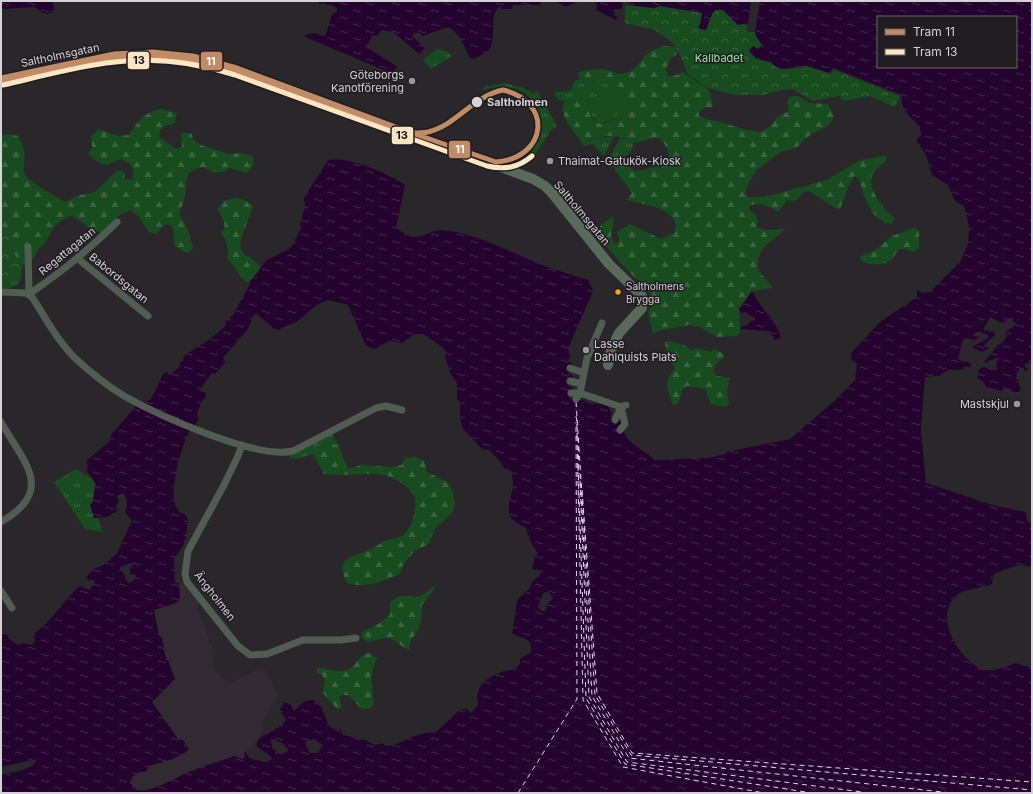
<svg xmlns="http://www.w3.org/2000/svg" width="1033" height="794" font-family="Inter,sans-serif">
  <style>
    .built { fill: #312a33 }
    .grass { fill: url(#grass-tufts) }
    .forest { fill: url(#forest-firs) }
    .park { fill: url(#park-crowns) }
    .pitch { fill: #194b20 }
    .water { fill: url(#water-ripples); fill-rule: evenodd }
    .pier { fill: #29272a }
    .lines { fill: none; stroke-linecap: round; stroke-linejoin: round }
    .ferry { stroke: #ebcef6; stroke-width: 1; stroke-dasharray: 5 4; stroke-linecap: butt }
    .street { stroke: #515d52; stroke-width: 7 }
    .secondary { stroke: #59695a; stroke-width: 10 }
    .tram-1-casing { stroke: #201c21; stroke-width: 8 }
    .tram-2-casing { stroke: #201c21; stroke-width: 8 }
    .tram-1 { stroke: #c18c65; stroke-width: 5 }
    .tram-2 { stroke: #fee6c2; stroke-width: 5 }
    .poi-dot { fill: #99979a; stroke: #201c21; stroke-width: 1.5 }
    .stop-dot { fill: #d6d3d7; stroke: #201c21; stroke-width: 1.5 }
    .bus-dot { fill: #f7a600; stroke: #201c21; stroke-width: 1.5 }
    .labels { text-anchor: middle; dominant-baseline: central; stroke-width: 3; stroke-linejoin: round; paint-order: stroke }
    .bus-label { font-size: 10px; fill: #d6d3d7; stroke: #201c21; text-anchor: start }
    .street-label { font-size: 11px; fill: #d6d3d7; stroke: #201c21 }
    .park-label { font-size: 11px; fill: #8fef97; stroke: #201c21 }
    .poi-label { font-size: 11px; fill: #d6d3d7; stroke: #201c21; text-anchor: end }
    .stop-label { font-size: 11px; font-weight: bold; fill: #d6d3d7; stroke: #201c21; text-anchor: start }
    .line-badge { stroke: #201c21; stroke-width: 1.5 }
    .badge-label { font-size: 11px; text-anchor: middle; font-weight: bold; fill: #fff }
    .pale-badge-label { font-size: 11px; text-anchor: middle; font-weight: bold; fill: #111 }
  </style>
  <defs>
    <pattern id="grass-tufts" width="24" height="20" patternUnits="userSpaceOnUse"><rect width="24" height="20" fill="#194b20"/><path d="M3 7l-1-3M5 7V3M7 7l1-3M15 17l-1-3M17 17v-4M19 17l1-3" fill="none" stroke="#3a6440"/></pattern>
    <pattern id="forest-firs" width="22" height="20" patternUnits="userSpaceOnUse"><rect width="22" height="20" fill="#194b20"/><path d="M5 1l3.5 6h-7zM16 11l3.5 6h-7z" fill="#3a6440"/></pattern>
    <pattern id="park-crowns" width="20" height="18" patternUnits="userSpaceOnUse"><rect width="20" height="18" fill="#194b20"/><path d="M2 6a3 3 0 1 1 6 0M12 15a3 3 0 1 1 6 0" fill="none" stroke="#3a6440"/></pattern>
    <pattern id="water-ripples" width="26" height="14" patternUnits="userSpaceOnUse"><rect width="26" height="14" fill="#24042f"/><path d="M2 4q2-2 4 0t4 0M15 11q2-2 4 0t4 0" fill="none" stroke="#43284c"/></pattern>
  </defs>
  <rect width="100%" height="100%" fill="#29272a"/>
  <path class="built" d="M179,583L199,589L198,609L213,650L214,668L226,682L231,683L258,669L265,670L279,696L263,720V730L253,746L244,753L245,757L242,759H238L204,768L190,772L171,782L147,790H137L130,783L134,775L149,766L173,759L189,750L183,740L178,739L152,702L173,681L168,660H166L163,653L165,652L162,638L159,635L154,610L176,603L180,599Z"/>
  <path class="grass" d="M437,49L446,51L452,56L431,69L423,60Z
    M584,78L619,87L626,104C619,114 612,122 599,124C590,118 590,106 581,102C573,98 564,104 557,98L554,92L570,91L575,81Z
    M504,83L524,88L533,94L537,91L557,126L551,130L533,158L528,155C561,123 530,72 482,91L484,87Z
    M614,136L604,156L593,144L585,146L582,143L598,138Z
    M620,138L623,139L633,138L634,140C634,153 623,159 614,164L613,167L608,161Z
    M332,434L338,445L330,443L319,446L313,454L297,459L290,458L289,456Z
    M76,469L95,481L93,501L102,532L85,529L54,482Z"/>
  <path class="forest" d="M666,46L674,47L677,54L671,58L666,69L668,76H674L683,72L710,91L713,107L704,108L699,112V116C706,120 712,120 720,122C727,124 733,126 740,128C761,133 763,135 777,118C781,114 786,114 789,109L787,101L791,96H798L810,103L828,104C843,124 821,128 809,136C804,139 800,146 795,148C791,150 785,150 780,152C778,154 760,167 758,169C752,175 748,185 745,193L748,197H765L827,180L860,160L886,156V161C882,164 877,168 874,172C864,188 884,209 895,219L891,224C871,221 864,196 859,179L854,176L849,185L840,209H837L809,191L802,193L796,201L787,200L778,212C768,205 762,203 750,205L749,210L756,215L758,223L756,227L765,230L785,229C771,244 756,246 758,270L773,288L752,291L739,309L740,333L736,336L717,337L700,327L689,325L658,331L653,333L648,312L651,307V298L647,288L634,277L599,238L600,226L611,217L614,219L611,236L614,243L617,244L619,240L617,232L630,224L661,239L674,233C685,209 642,204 627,200L632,193L613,167V164L623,160C626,163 630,169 634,170C639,172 645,169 650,168C672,161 675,154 658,137L634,143L633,138C625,140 621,137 614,136C603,135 591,140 582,143C575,131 558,116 564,102C571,100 582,99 587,106C590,110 590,116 594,120C605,132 620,113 626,104L619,87L584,78L579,79L578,72C585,71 593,69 600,69C610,69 616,76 626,73C637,70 639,62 646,55C651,50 659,47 666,46Z
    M161,109L177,113L175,123L166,126L160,130L159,137L176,149L182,147L181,133H191L194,140L201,145L229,154L241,153L253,156C255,164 253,168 246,173L230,168C219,175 213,173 203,167C183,172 188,178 185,195C184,201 182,207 179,213L188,230L193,248L190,252H184L175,246C173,239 175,231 171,225L167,224L161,228L157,234L149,232L138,216L130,210L117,217L101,233C87,229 83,221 71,216C47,225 54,238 37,250C34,260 31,263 22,265C11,254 12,239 1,227V135L8,134L18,136C24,146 25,152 24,163C24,166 23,170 24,172C26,181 58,198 66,202L76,196L95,192L118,170L124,172L125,179L132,180L134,170L129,163L121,159L106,165L98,162L88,154L92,148L91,136L99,129L118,136L129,135C138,122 144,112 161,109Z
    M235,198L245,200L253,206C251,218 233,245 244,254C246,256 248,256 250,257C254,260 258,265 262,268L251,280L247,282C238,277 237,267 227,259C229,248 228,242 221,233C229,224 221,217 218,209L224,201Z
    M914,228L919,231V248L913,252L906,249H899C897,252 894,257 891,260C884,266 866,266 860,259L861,256L874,251L892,236Z
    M669,341L684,345L691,350L697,348L711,352L714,349L724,354V358C717,362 713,365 714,373L717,376L730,378L727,389L729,404L725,407L711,404L705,389L687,386L683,389L678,404L674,405C670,401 666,385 668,379C669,375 673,373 675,368L667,356L665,342Z
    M330,443L338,445L348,469L361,465L390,467L402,465L405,458L415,457L424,460L427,472L447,482L452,490L455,503L453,512L434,530L429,544L414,551L403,565L400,574C382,581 366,589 347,583C333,557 353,557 371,549C377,547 381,542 387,540C391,539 398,538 402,536C414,526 416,510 415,496C387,461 361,479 324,474L313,454L319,446Z
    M437,585L422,605C422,613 421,623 418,630C413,640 410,636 409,650C401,647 397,640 389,638C380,637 374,643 365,641L361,635L363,631L374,627L390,615V602C405,590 411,602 424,594C429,591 431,587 437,585Z
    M369,653L377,658L371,675L374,704L370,709H362L348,695H342L339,698L342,707L338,710L323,693L325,679L322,675L317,673V668C326,668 341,674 349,669C357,664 358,656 369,653Z"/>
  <path class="park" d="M661,1L660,6L702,13L700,25L709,23L712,14L716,10H723L729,14L760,1L756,36L762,45L758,49L753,46L749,51L757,59L794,69L807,66L815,69L833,68L900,96L895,107L870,96L844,101L839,96L813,101L792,89L781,90L763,95H734L705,87L687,73L683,61L673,43L655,30L625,23V7L627,5L653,8Z
    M1,227L8,235L13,252L22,265L21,279L17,285L10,288L1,289Z"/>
  <path class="pitch" d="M619,87L626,104L597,117L589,99Z"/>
  <path class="water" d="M1,1H53L54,10L48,14L43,13L34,7L1,9Z
    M318,1H541L540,5H513L512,9H502L500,6C488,15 497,36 490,48C487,53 479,56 474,59L470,58C463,45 462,35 448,27L422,36L420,33H414L412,36L425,48L419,54L393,32L382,30L377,36L373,35L366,47L398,67L391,73L305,37V35L314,33L324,36L326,34L332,14L337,11V8L331,5L322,3L319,5Z
    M555,1H580L565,7Z
    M592,1H622V9H615L614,15L618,18L616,20L596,10L597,4Z
    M627,1H1032V364L1029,362L1024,365L1028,370L1027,371L1020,369L1017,372L1016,379L1019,380L1018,382L1021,390C1016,395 1010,390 1004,388L1002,391L986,387L983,381L977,378L979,369L984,367L992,371L997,366L996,363L1000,357L983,363L998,345L1002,343L1007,336L1005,332L1017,324L1012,321L1014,319L1010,318L1002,323L990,317L983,330L994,332L995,335L984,345L989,348L982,352L972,347L988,338V335L976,332L973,336L980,337L975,340L966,338L962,342L958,359L964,362H968L971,364L970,367L959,370H948L939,376L925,377L921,429L926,483L996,506L1026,512L1027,521L1032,523V567L1018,565L994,574L992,584C982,588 964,589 957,595C933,617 958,658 982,669C992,673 1005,667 1015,663L1032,668V793H1V633L8,634V638L18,645L23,643L32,645L35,640L33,634C53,622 62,600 80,586L89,590L95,583L94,580H87L85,578L95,568L104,565L117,553L132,521L125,512C128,506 128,498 123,493L117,496L119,501L116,506L117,511L107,517L94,518L90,505L93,501L96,484L87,471V460L110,441L111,435L136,406L151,399L163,374L166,371L169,375L181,366L179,364L184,360L183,357C197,346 213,339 226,325L225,322L233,315L249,286L251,280L267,260L289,249L293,244L301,228L300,224L305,206L304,198L328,160C346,155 390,174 405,185L396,228C424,249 422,226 450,231C477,235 505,249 530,260C549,268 569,274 588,280L593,291L568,349L570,357L568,361L573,364L568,373L573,376L567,385L573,388L569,398L607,405L612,413L610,417L620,422L621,420C624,444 638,445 655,460L708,458L726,454V452L790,439L833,402L855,380L857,364L852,360L851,353L881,321L917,297V290L923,293L930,292L960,262L968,244L969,226L964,206L955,201L948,185L932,175L926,155L917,142V138L921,136L920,127C910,116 900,111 902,95L833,68L830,73C822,72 814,67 806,66C796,64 781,76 771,62L757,59L749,51L753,46L758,49L762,45L756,36L755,32L747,31L748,26L743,24L738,25L723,10H716L712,14L706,30L700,29L698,26L700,25L702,13L660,6L654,8L627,5ZM878,17H1016V67H878ZM328,300L348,305L365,344C378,355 379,344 390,341L402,343L415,334H423C428,337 444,348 446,351L445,356L450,373L457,383V399L460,402V419L463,429L482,449L489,450L500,461L503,468L510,470C522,493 491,514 526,528L528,537L538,554L535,556L532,569L540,572V575L532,582L529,589L517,600L513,628L512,633C521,640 532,635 531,652L520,659V663C515,672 510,669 501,672C485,678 474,688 478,705L471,713L466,708L457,712L435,733C417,730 403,745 386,746L382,743L375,745L366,740L343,735L341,728L339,732L329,726L320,704L312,700L305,701L294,711L291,705L284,702L280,710L286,720C278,732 265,731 257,742V747L272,757L271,760L265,762L249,758L246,752L244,753L245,757L242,759L235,756C220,761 203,766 189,772C174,778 152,793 137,790L130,783C132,775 138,771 146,772L149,766L173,759L189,750L183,740L178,739L152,702L175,679L168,660H166L162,638L159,635L154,610L176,603L180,599L179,583H175L174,559L183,546L186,536L188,520L185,514C162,510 181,450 187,436C190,429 197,424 199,419L197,414L202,401L206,397L205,392L199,391L212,373L215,374L226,362L223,358L247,330L252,320L251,319L256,313L273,328L279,330C285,325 293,325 299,320C309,312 315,304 328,300ZM131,563L133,565L130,569V574L136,575V578L131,582L128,583L124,574L120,569V567ZM546,592L550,593L553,599L549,602L545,611H542L538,607L543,593ZM271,738L282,743L288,749V751L282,754L272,748ZM314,739L323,745L318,753H310L305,742Z
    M752,291C759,307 778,322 781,338L775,340L769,331L741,329V327L748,325L750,322L756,319L745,312L742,313L739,309Z"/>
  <path class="pier" d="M751,1H760L755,32L747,31Z
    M833,68L900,96H899L834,70L830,75Z
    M31,760L35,761L34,765L23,770L1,775V767Z"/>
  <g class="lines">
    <path class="ferry" d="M576,402L595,695L631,755L1032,790
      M576,416L577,423
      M577,424V437
      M577,436L583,700L623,767L764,793
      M578,437L579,474
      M578,466L586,698L625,764L812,793
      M580,474L592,696L629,758L952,793
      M580,481L589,697L627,762L870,793
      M582,490L597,693L632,753L1032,782
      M518,793L577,699L576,422"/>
    <path class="street" d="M28,247L29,294
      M77,258L148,316
      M1,292L26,293L32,297C45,317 58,342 76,359C90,372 108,386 124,396C158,415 257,460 293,451L376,408L386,406L402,410
      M29,294C60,273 90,249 117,222
      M602,323L587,358L580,393L621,407L626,405
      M570,368L584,373
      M570,381L582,384
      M571,393H580L576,399
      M615,420L621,407
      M1,422C24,463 56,490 1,522
      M620,430L625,424L621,407
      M242,445L238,456L224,485L188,551L185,574L187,582L238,646L250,655L267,654L303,640H341L356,638
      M1,591L12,608"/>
    <path class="secondary" d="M1,80C57,68 114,50 172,55C194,57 215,63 237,70L533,179L545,186L552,193L609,264L642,296V308L619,333L611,350L608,365"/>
    <g class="tram-1-casing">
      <path id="tram-1" d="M1,78L114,54L153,52L193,56L237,68L412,133
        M1,82C54,70 108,54 163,57C207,58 247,76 288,92C320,104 353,116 385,127L412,133
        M503,90C554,102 547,158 496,162L412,133C417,133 423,133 428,132C457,125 473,96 503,90Z"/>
    </g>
    <g class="tram-2-casing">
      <path id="tram-2" d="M3,85C90,65 146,46 235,75L487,166C504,170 518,168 532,156"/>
    </g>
    <use href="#tram-1" class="tram-1"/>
    <use href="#tram-2" class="tram-2"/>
  </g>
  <g class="poi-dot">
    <circle cx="412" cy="81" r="4"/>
    <circle cx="550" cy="161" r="4"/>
    <circle cx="586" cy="350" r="4"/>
    <circle cx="1017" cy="404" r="4"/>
  </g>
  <circle class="stop-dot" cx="477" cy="102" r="6"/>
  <circle class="bus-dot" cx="618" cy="292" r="3.5"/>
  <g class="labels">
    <g class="bus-label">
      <text x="626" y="286">Saltholmens<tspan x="626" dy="13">Brygga</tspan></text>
    </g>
    <g class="street-label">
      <text transform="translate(60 55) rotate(-12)">Saltholmsgatan</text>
      <text transform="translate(582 213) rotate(50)">Saltholmsgatan</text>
      <text transform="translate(67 251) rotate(-39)">Regattagatan</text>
      <text transform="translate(119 278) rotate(39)">Babordsgatan</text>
      <text transform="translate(215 596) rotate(52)">Ängholmen</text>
    </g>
    <g class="park-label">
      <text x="719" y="58">Kallbadet</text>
    </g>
    <g class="poi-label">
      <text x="404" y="75">Göteborgs<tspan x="404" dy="13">Kanotförening</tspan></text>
      <text x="558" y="161" text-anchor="start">Thaimat-Gatukök-Kiosk</text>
      <text x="594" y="344" text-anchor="start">Lasse<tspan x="594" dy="13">Dahlquists Plats</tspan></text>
      <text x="1009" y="404">Mastskjul</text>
    </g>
    <g class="stop-label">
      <text x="487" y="102">Saltholmen</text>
    </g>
  </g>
  <g class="line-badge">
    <rect x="127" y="51" width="23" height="19" rx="4" fill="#fee6c2"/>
    <rect x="200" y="51" width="23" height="20" rx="4" fill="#c18c65"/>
    <rect x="391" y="126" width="23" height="19" rx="4" fill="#fee6c2"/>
    <rect x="448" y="140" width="23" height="19" rx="4" fill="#c18c65"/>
  </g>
  <g class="badge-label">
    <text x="211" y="65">11</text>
    <text x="460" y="153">11</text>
  </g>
  <g class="pale-badge-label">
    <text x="139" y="64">13</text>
    <text x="402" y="139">13</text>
  </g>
  <rect width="1033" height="794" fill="none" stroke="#d6d3d7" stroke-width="4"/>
  <rect x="877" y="16" width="140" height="52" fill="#201c21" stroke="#69656a"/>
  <rect x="885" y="29" width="20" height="6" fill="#c18c65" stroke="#69656a"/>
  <text x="913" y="36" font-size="12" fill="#d6d3d7">Tram 11</text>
  <rect x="885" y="49" width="20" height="6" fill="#fee6c2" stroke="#69656a"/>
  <text x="913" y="56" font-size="12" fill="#d6d3d7">Tram 13</text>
</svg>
